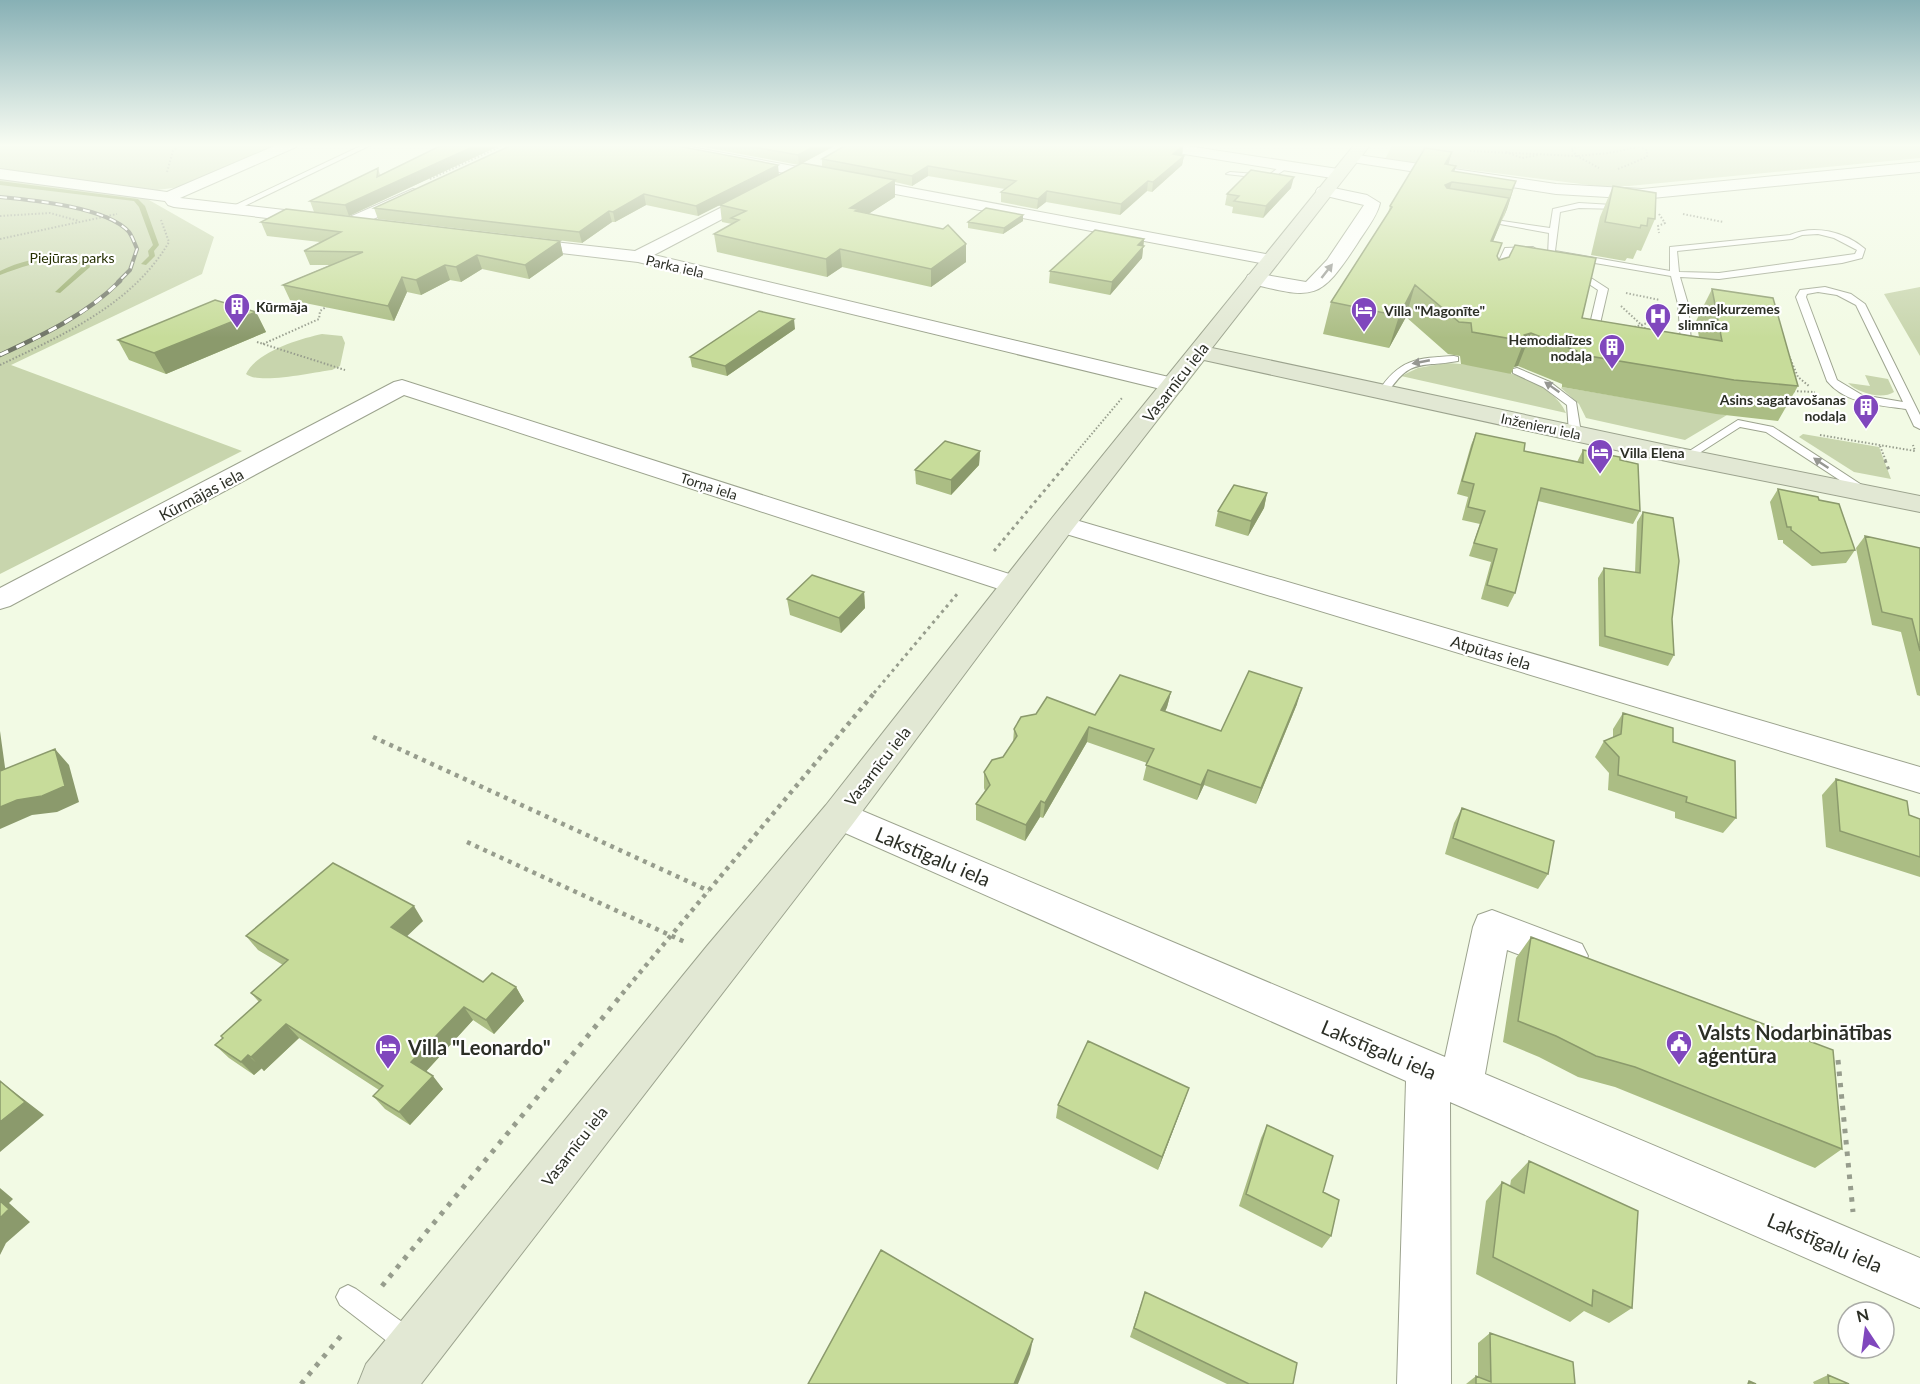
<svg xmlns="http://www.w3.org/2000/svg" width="1920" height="1384" font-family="Lato,sans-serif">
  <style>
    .green { fill: #c8d5ad }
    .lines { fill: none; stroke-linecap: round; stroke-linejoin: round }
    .stream { fill: #95a968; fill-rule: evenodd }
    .lane-casing { stroke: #9ca38e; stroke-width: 2 }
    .street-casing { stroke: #9ca38e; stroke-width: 2 }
    .secondary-casing { stroke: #9ca38e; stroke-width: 2 }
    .path-far3 { stroke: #979d8d; stroke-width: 2; stroke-dasharray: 1.5 2; stroke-linecap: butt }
    .path-far2 { stroke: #979d8d; stroke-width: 3; stroke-dasharray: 3 4; stroke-linecap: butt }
    .path-far1 { stroke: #979d8d; stroke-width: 4.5; stroke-dasharray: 4 5; stroke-linecap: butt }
    .path { stroke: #979d8d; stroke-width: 5; stroke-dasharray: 4.5 7; stroke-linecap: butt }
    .lane { fill: #fff; fill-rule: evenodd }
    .street { fill: #fff; fill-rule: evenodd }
    .secondary { fill: #e2e8d4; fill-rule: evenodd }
    .rail-far1-casing { stroke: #707567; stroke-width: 4 }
    .rail-casing { stroke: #707567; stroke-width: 4.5 }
    .rail-far1 { stroke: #fff; stroke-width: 2; stroke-dasharray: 7; stroke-linecap: butt }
    .rail { stroke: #fff; stroke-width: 3; stroke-dasharray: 9; stroke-linecap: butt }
    .wall { fill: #abbd84 }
    .shaded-wall { fill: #8b9a6c }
    .building { fill: #c7dc9a; stroke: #8b9a6c; stroke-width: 1.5 }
    .oneway { fill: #969792 }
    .labels { text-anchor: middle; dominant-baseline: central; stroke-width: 4.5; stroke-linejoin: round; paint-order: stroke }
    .far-park-label { font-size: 14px; fill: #242f00; stroke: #fff }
    .far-street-label { font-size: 14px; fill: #2c2f26; stroke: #fff }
    .far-poi-label { font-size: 14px; font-weight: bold; fill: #2c2f26; stroke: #fff; text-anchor: start }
    .street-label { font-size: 16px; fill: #2c2f26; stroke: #fff }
    .near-street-label { font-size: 20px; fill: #2c2f26; stroke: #fff }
    .near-poi-label { font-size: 20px; font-weight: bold; fill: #2c2f26; stroke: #fff; text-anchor: start }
  </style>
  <rect width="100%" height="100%" fill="#f2fae4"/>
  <path class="green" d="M0,144H281L180,187L157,190L0,171Z
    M1393,144H1523L1539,146L1538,144H1920V158L1629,186H1597L1385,159Z
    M0,175L142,196L214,237L202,274L11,365L242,451L0,574Z
    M1920,287V356L1884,294Z
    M322,334L342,336L345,343L340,366L332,370C314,372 259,385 246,374C256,352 299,339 322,334Z
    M1446,363C1483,364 1550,376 1566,413L1401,376L1418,368Z
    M1865,375L1888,379L1894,392C1882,400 1858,393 1848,383L1870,386Z
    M1562,387L1727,415L1685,440L1586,418L1579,404L1561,388Z
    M1803,434L1879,447L1891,479L1854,472L1799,437Z"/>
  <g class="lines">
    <path class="stream" d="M0,181L138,199L145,206L159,245L154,251L155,256L146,265L141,264L149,256L148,251L153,245L139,207L134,201L0,185Z
      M65,257L89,263L90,267L60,293L55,292L84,265C51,256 31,264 0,275V271C21,261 42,256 65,257Z"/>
    <g class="lane-casing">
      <path id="lane" d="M365,144H373L234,211L227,209Z
        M1283,164L1290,166L1271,179L1226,174L1230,172L1269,175Z
        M1614,198L1621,200L1620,209L1579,208L1560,212L1555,251L1670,271V247L1790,235C1814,224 1846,232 1865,249L1862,258L1842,263L1719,279L1680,277L1688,304L1692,354L1687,357L1682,354L1678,304L1671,276L1548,255L1549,233L1478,220L1482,218L1550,228L1553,209L1579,203L1613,205ZM1818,234L1834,238L1857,250L1855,254L1719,273L1679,272L1677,251L1792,239L1802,235Z
        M1505,248L1533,247L1537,250L1533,253H1511L1498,280H1492L1491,278Z
        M1574,267L1608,289L1596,341L1591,344L1586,341L1598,290L1571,272L1570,270Z
        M1825,287L1851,294L1865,304L1920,415V429L1914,426L1906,409C1878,405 1846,404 1827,381L1796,297L1800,290ZM1818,292L1837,295L1856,305L1903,402L1862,395L1837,380L1806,297L1807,294Z
        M1454,356L1458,357V361C1420,368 1411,357 1387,394L1378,392C1399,359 1417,358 1454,356Z
        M1517,368L1550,382L1576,402L1581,433L1579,435H1571L1569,433L1567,405L1543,387L1513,373V369Z
        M1738,420L1773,427L1874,493L1872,496H1864L1766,432L1740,427L1690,459H1682L1680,457Z
        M348,1285L356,1289L419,1334L422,1343L419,1352L410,1355L401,1352L340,1305L336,1297L340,1289Z"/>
    </g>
    <g class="street-casing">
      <path id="street" d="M279,144H298L296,147L180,198L319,214L325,215L327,219L325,223L319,224L174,207L168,205L165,201L0,179V169L167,192Z
        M645,144H675L1271,255L1277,256L1280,260L1277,264L1271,265L652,148Z
        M1140,144H1174L1338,169L1346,174L1338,179L1147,148Z
        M1351,154L1556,184L1642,189L1920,162V172L1642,199L1556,194L1346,161L1344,158Z
        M1324,186L1367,195L1380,203C1377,217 1364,232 1357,244C1319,302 1314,299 1248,283L1246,279L1248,275L1255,273L1306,282L1327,260L1364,205L1318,194L1316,191L1318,188Z
        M760,188L768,193L766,196L654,255L1173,378L1181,380L1184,385L1181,390L1173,392L638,262L518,248L512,247L509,243L512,239L518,238L635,251Z
        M413,189L419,191L421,194L419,197L357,227L351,228L343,223L345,219Z
        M402,380L1025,579L1029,585L1025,591L1015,594L1005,591L404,395L10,606L0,609V588L394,382Z
        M1062,516L1920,767V793L1053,530L1049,524L1053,518Z
        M839,801L1445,1057L1473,927L1478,915L1492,910L1582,944L1588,956L1582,968L1568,973L1507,950L1485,1074L1920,1258V1308L1450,1102L1451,1384H1397L1406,1081L827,825L821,815L827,805Z"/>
    </g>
    <g class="secondary-casing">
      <path id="secondary" d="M1355,144H1371L1212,348L1680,448L1920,496V512L1680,464L1204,360L1072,530L852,825L421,1384H358L366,1364L707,946L826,805L1052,518Z"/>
    </g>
    <path class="path-far3" d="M1586,144L1571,149L1577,156L1599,168
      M1470,151L1577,156L1609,153L1653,144
      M1506,152L1522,158L1538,155
      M1618,169L1647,157V150L1641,148
      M167,172L173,151L180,144
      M430,179L506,144
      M1659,214L1665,223L1658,226L1659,233
      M1683,214L1723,222
      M0,216L50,213L79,221
      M0,239L117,214
      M1626,293L1660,300
      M1621,306L1648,331
      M1631,328L1661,319
      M257,342L345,370
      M263,344L319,319L320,311L329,305
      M1789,356L1798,377L1809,386
      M0,365C63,335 133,304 169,242L161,220
      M1790,391L1815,392
      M1820,435L1915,451L1913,445
      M1880,446L1886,461
      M1069,461L1122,398"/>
    <path class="path-far2" d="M1885,460L1890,473
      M994,551L1070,460
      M874,693L958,593"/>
    <path class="path-far1" d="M373,737L709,891
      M467,842L687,943
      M622,994L875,692"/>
    <path class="path" d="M1838,1060L1853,1212
      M382,1286L623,993
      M301,1384L345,1331"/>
    <use href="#lane" class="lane"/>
    <use href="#street" class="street"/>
    <use href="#secondary" class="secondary"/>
    <g class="rail-far1-casing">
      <path id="rail-far1" d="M0,197C32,200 107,207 129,232C132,236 135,244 137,249L130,270L118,282"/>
    </g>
    <g class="rail-casing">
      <path id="rail" d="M0,355C43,335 86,315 120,281"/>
    </g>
    <use href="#rail-far1" class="rail-far1"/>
    <use href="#rail" class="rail"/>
  </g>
  <path class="wall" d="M444,144H503L349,216L314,212L310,201L378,168L380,175Z
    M687,144H838L799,165Z
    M1183,146L1182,155L1184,156L1182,165L1152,192L1147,191L1120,215L1046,202L1037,209L1001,202V192L1005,189L928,176L912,186L895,182V197L868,214L966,244V262L931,287L842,267L827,277L717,252L714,234L732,224L722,222L720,205L698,216L646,205L615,222H612L582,243L378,219L374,208L779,175L822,167V159Z
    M1452,152L1448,165L1456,166L1454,172L1516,181L1507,209L1493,241L1502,243L1497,257L1499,260L1582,318L1699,337L1696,321L1712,289L1798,386L1778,421L1716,414L1562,387V384L1518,366L1514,367L1511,374L1461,364L1460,356L1448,354L1406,317L1389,348L1323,334L1331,302L1388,213L1390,206Z
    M1613,186L1655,219L1641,251L1637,250L1633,259L1627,258L1625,261L1591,255L1600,217Z
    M1291,188L1263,218L1232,213L1233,207L1225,205L1227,194Z
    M1023,215V221L1003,234L968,228V222Z
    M261,222L560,241L563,255L529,279L482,269L461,282L450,280L421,295L407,292L394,321L290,300L283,285L330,265H310L304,251L320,242L267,236Z
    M1144,239L1142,258L1110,295L1049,283L1050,271Z
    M256,312L266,332L166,374L129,360L118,340Z
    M795,329L727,376L692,367L690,357Z
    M1476,433L1524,451L1577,462L1583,450L1620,460L1640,511L1633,524L1538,501L1515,593L1508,607L1481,599L1491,562L1469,556L1480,524L1462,520L1468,497L1457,494L1471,445Z
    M980,451L979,465L951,495L916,484L915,470Z
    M1778,489L1819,500L1855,550L1846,563L1812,566L1783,543V540H1778L1770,502Z
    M1267,493L1264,508L1248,536L1215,526L1218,511Z
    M1643,512L1672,619L1674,655L1668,666L1599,646L1598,578L1604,568L1635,573L1637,522Z
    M1865,536L1920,548V696L1917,695L1901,632L1872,625L1856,548Z
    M864,592L865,608L841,633L790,615L787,599Z
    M1171,692L1167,707L1165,712L1221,731L1297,704L1256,804L1204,785L1197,800L1143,780L1147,763L1087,742L1043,818L1040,817L1025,841L976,820V804L985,791L984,788V772L1003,757L1013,743L1014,729L1095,715Z
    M1623,713L1673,742L1736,818L1723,833L1675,818V812L1608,790L1609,773L1595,757L1604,741L1613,738V729Z
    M1836,779L1909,815L1920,819V877L1826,847L1822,795Z
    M1462,808L1548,874L1538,889L1445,854L1454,823Z
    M423,921L406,936L483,982L516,987L524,1001L494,1034L473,1020L426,1071L443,1089L410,1125L385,1109L373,1096L379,1090L299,1038L264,1071L262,1068L254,1075L229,1058L215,1045L223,1038L259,1002L251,993L283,965L258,950L246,936Z
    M1531,937L1842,1149L1815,1168L1615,1087L1578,1077L1539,1057L1503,1042L1516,958Z
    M1189,1088L1158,1170L1056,1118L1058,1105Z
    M1267,1125L1331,1236L1322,1248L1239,1206L1261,1138Z
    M1529,1161L1632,1308L1609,1323L1584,1311L1570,1322L1476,1274L1486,1201L1502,1182L1510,1186L1511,1180Z
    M1145,1292L1293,1384H1227L1130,1337Z
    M1490,1333L1575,1384H1466L1476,1376L1478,1377V1343Z
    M1828,1375L1849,1384H1814L1813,1382Z"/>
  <path class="shaded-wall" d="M479,144H503L349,216L345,205Z
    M819,144H838L799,165L798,155Z
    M1183,146L1182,156L1173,154Z
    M1452,152L1444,179L1445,164Z
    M1184,156L1182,165L1152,192L1153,182Z
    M778,165L779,175L698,216L696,206Z
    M928,166V176L912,186V176Z
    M1456,166L1450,183L1452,182L1443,210L1445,185Z
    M1294,177L1291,188L1263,218L1266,206Z
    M895,180V197L859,220L850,208Z
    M1148,181L1147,191L1120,215L1121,204Z
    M1516,181L1507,209L1503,219L1512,190Z
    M1047,191L1046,202L1037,209L1038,199Z
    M644,194L646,205L615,222L613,212Z
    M1509,198L1499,227L1481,271L1491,241Z
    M609,211L612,222L582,243L579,232Z
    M1023,215V221L1003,234L1004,228Z
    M1144,239L1142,258L1110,295L1112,282L1138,245Z
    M560,241L563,255L529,279L525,265Z
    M966,244V262L931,287V269Z
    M840,249L842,267L827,277L826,259Z
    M477,255L482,269L461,282L456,267Z
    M445,265L450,280L421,295L416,280Z
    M402,277L407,292L394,321L388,306Z
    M1415,285L1406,317L1389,348L1399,316Z
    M256,312L266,332L166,374L154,353Z
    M794,319L795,329L727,376L725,366Z
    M1531,333L1518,366L1514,367L1524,341V335Z
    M980,451L979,465L951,495V480Z
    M1267,493L1264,508L1248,536L1251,521Z
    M864,592L865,608L841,633L839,618Z
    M1302,688L1297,704L1256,804L1261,788Z
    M1171,692L1167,707L1158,726L1161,710Z
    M1089,727L1087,742L1043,818L1045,803Z
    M0,731L8,789L0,781Z
    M55,749L69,765L79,802L57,812L32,815L0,829V807Z
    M1208,770L1204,785L1197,800L1201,785Z
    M1041,801L1040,817L1025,841L1026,825Z
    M414,906L423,921L401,942L391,927Z
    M516,987L524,1001L494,1034L486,1020Z
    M464,1007L473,1020L422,1076L411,1062Z
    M286,1024L299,1038L264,1071L251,1057Z
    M248,1055L262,1068L254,1075L241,1062Z
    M433,1076L443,1089L410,1125L399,1112Z
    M0,1081L44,1115L0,1152Z
    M1189,1088L1184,1102L1158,1170L1162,1157Z
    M0,1188L13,1199L9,1203L30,1222L6,1243L0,1255Z
    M1033,1339L1030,1354L1018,1384H1014Z"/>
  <path class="building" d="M444,144H479L345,205L310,201L378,168L377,177Z
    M514,144H667L778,165L696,206L644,194L613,212L609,211L579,232L374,208Z
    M737,144H819L798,155Z
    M848,144H1168L1183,146L1173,154L1184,156L1153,182L1148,181L1121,204L1047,191L1038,199L1001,192L1016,181L928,166L912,176L822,159Z
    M1425,148L1452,152L1445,164L1456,166L1452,171L1516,181L1512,190L1452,182L1445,185L1447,188L1509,198L1491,241L1502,243L1497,256L1499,260L1509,257L1515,245L1596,258L1582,318L1722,341L1712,289L1773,298L1798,386L1734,380L1577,354V351L1531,333L1524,335V341L1472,332L1471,323L1459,322L1415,285L1399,316L1331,302L1392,207L1390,206Z
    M802,163L895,180L850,208L858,209L855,211L943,229L948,225L966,244L931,269L840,249L826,259L714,234L739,220L731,218L746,211L720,205Z
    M1251,170L1294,177L1266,206L1234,201L1239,196L1227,194Z
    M1613,186L1656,193L1655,219L1648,218L1647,226L1641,225L1640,228L1605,222Z
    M986,208L1023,215L1004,228L968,222Z
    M286,209L560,241L525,265L477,255L456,267L445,265L416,280L402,277L388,306L283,285L363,252L304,251L341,232L261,222Z
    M1095,230L1144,239L1138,245L1144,246L1112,282L1050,271Z
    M215,300L256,312L154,353L118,340Z
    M759,311L794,319L725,366L690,357Z
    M1476,433L1525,443L1524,451L1583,463V450L1620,457V460L1638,464L1640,511L1541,488L1515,593L1487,585L1497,549L1474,543L1485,511L1468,507L1474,484L1462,481Z
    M945,441L980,451L951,480L915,470Z
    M1234,485L1267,493L1251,521L1218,511Z
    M1778,489L1818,497L1819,500L1839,504L1855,550L1821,553L1791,530V527H1787Z
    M1643,512L1673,518L1679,561L1672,619L1674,655L1605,636L1604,568L1640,573Z
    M1865,536L1920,548V651L1912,619L1882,612Z
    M812,575L864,592L839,618L787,599Z
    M1249,671L1302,688L1261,788L1208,770L1201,785L1146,765L1154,749L1089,727L1045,803L1041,801L1026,825L976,804L990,785L984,772L992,760L1003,757L1017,736L1014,729L1021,717L1036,714L1047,697L1095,715L1120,675L1171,692L1161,710L1221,731Z
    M1623,713L1673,728V742L1735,761L1736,818L1686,802L1687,797L1618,775L1619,757L1604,741L1621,734Z
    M55,749L65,786L42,796L17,800L0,807V771Z
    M1836,779L1907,801L1909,815L1920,819V857L1840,831Z
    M1462,808L1554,841L1548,874L1453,838Z
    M333,863L414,906L391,927L483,982L492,973L516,987L486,1020L464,1007L411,1062L433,1076L399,1112L373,1096L383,1086L286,1024L251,1057L248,1055L241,1062L215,1045L223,1038L221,1036L261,1000L251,993L288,960L246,936Z
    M1531,937L1833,1050L1842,1149L1635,1067L1596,1056L1556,1036L1518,1021Z
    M1088,1041L1189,1088L1162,1157L1058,1105Z
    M0,1081L25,1102L0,1122Z
    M1267,1125L1333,1156L1323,1192L1339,1200L1331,1236L1246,1194Z
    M1529,1161L1638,1211L1632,1308L1593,1290L1592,1306L1493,1257L1502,1182L1524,1193Z
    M0,1201L9,1209L0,1218Z
    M881,1250L1033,1339L1014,1384H808Z
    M1145,1292L1297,1363L1293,1384H1249L1134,1328Z
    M1490,1333L1573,1362L1575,1384H1476V1376L1491,1382Z
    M1828,1375L1849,1384H1829Z
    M1749,1381L1756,1384H1748Z"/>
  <defs><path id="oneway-solid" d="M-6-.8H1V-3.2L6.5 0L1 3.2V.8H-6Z" transform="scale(1.5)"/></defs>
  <g class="oneway">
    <use href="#oneway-solid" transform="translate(1327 271) rotate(-52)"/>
    <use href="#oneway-solid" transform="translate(1421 362) rotate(169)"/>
    <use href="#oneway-solid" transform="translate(1552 387) rotate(-145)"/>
    <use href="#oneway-solid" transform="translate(1821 463) rotate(-146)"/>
  </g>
  <linearGradient id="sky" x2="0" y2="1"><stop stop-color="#87b0b5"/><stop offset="0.43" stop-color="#f9fdf3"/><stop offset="1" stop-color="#f9fdf3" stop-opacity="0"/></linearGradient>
  <rect width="1920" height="338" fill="url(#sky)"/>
  <defs>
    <g id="building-pin" transform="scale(1.35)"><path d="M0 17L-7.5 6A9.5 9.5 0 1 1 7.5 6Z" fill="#8047bd" stroke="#fff"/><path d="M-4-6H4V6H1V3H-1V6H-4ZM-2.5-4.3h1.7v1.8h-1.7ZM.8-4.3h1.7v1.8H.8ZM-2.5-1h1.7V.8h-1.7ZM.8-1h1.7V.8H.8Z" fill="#fff"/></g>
    <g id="hotel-pin" transform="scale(1.35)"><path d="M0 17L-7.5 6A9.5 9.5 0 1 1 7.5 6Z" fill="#8047bd" stroke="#fff"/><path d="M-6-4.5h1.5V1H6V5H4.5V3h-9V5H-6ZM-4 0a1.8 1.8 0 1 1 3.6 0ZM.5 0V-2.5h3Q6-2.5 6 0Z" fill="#fff"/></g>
    <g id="hospital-pin" transform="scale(1.35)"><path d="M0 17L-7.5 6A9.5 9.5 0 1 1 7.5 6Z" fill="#8047bd" stroke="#fff"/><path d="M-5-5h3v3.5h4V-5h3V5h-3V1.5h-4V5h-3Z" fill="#fff"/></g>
    <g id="civic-pin" transform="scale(1.35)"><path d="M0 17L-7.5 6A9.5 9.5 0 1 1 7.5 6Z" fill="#8047bd" stroke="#fff"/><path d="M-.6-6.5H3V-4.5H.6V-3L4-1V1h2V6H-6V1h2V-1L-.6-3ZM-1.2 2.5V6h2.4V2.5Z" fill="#fff"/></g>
  </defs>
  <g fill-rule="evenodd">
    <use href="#building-pin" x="237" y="306"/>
    <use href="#hotel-pin" x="1364" y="310"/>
    <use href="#hospital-pin" x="1658" y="316"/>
    <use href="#building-pin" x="1612" y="347"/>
    <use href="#building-pin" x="1866" y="407"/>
    <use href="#hotel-pin" x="1600" y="452"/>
    <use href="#civic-pin" x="1679" y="1043"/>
    <use href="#hotel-pin" x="388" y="1047"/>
  </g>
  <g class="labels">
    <g class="far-park-label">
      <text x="72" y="257">Piejūras parks</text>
    </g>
    <g class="far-street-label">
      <text transform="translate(675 266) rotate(13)">Parka iela</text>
      <text transform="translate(1541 426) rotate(12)">Inženieru iela</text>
      <text transform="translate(709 486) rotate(18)">Torņa iela</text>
    </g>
    <g class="far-poi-label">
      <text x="256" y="306">Kūrmāja</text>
      <text x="1678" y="308">Ziemeļkurzemes<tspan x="1678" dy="16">slimnīca</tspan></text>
      <text x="1384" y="310">Villa "Magonīte"</text>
      <text x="1592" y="339" text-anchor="end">Hemodialīzes<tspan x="1592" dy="16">nodaļa</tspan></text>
      <text x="1846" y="399" text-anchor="end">Asins sagatavošanas<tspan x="1846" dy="16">nodaļa</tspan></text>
      <text x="1620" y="452">Villa Elena</text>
    </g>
    <g class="street-label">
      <text transform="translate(1175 382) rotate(-52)">Vasarnīcu iela</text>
      <text transform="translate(201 494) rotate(-28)">Kūrmājas iela</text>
      <text transform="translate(1491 652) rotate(17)">Atpūtas iela</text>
      <text transform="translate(877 766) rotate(-52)">Vasarnīcu iela</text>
      <text transform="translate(574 1146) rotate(-52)">Vasarnīcu iela</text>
    </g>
    <g class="near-street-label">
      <text transform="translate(933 856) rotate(23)">Lakstīgalu iela</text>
      <text transform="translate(1379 1049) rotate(23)">Lakstīgalu iela</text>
      <text transform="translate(1825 1242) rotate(23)">Lakstīgalu iela</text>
    </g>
    <g class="near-poi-label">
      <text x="1698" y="1032">Valsts Nodarbinātības<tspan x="1698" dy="23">aģentūra</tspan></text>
      <text x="408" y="1047">Villa "Leonardo"</text>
    </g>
  </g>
  <g transform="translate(1866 1330) rotate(347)"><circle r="28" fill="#ffffff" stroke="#abaca8" stroke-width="1.5"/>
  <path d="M0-4.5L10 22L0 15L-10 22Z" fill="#8047bd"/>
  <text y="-9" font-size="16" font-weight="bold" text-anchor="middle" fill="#2c2f26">N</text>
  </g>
</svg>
